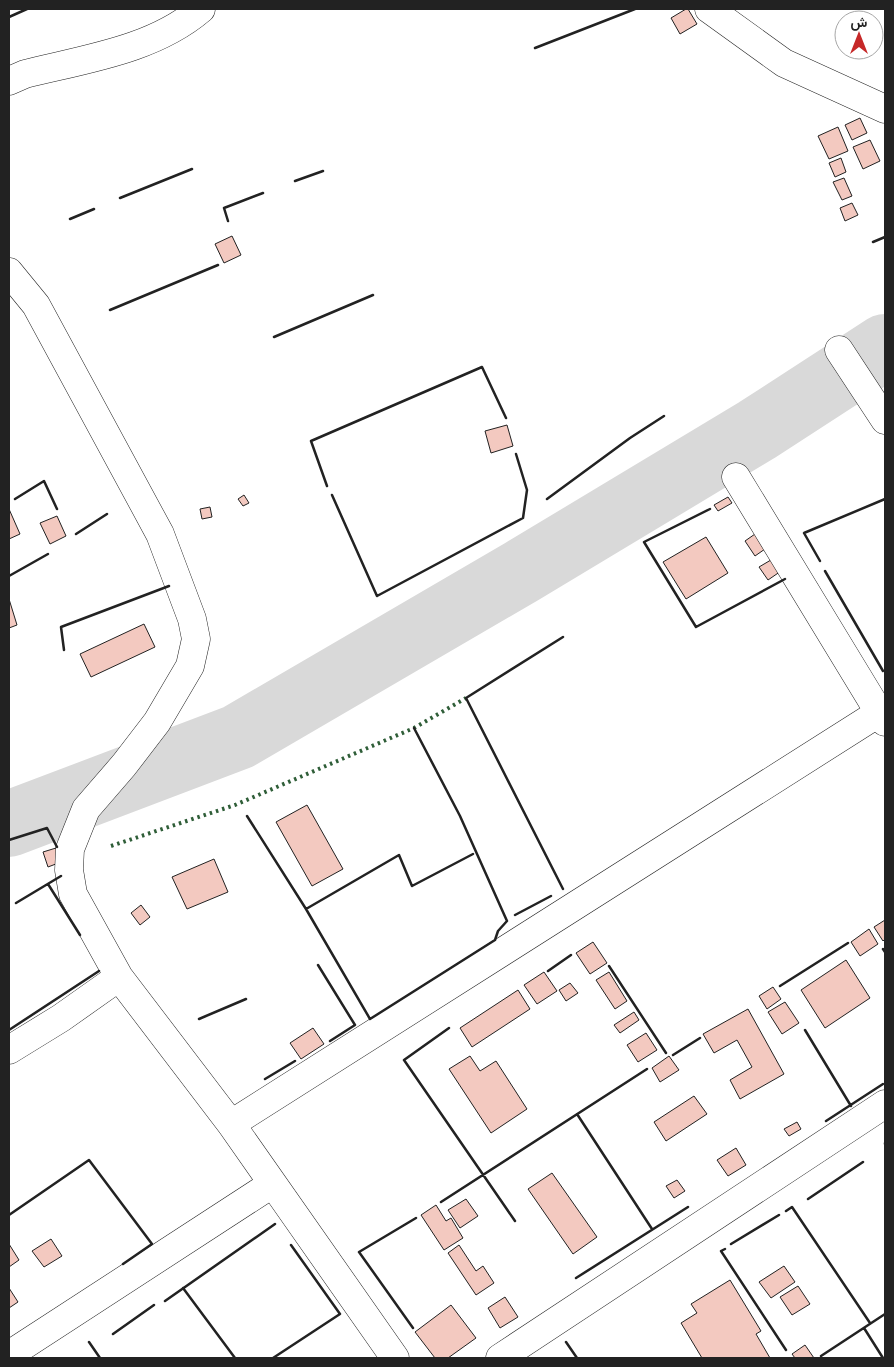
<svg xmlns="http://www.w3.org/2000/svg" width="894" height="1367" font-family="Lora,Vazirmatn,serif">
  <style>
    .lines { fill: none; stroke-linecap: round; stroke-linejoin: round }
    .river { stroke: #d9d9d9; stroke-width: 66 }
    .building { fill: #f3c9c0; stroke: #222 }
    .minor-casing { stroke: #222; stroke-width: 29 }
    .minor { stroke: #fff; stroke-width: 28 }
    .hedge { stroke: #2f5e38; stroke-width: 4; stroke-dasharray: 2.5 4; stroke-linecap: butt }
    .wall { stroke: #222; stroke-width: 2.5 }
  </style>
  <rect width="100%" height="100%" fill="#fff"/>
  <g class="lines">
    <path class="river" d="M9,824L238,737L521,572L757,430L885,347"/>
  </g>
  <path class="building" d="M686,9H688L697,24L680,34L671,18Z
    M860,118L867,133L852,140L845,125Z
    M838,127L848,151L829,159L818,136Z
    M870,140L880,161L863,169L853,147Z
    M841,158L846,172L835,177L829,163Z
    M844,178L852,196L842,200L833,182Z
    M852,203L858,215L845,221L840,208Z
    M232,236L241,255L224,263L215,244Z
    M507,425L513,446L491,453L485,431Z
    M244,495L249,503L243,506L238,499Z
    M728,497L732,503L718,511L714,505Z
    M210,507L212,517L202,519L200,509Z
    M9,509L20,534L9,539Z
    M57,516L66,536L50,544L40,523Z
    M755,534L765,549L755,556L745,541Z
    M706,537L728,573L686,599L663,562Z
    M776,557L784,569L768,580L759,567Z
    M9,599L17,625L9,628Z
    M144,624L155,647L91,677L80,654Z
    M307,805L343,869L312,886L276,822Z
    M56,848L61,862L48,867L43,852Z
    M214,859L228,892L187,909L172,877Z
    M141,905L150,917L140,925L131,913Z
    M885,920V939L883,941L874,927Z
    M869,929L878,944L860,956L851,942Z
    M593,942L607,963L590,974L576,953Z
    M846,960L870,998L825,1028L801,990Z
    M544,972L557,991L537,1004L524,985Z
    M609,972L627,1001L615,1009L596,980Z
    M570,983L578,993L566,1001L559,990Z
    M773,987L781,999L767,1009L759,996Z
    M518,990L530,1009L472,1047L460,1028Z
    M785,1002L799,1023L782,1034L768,1012Z
    M748,1009L784,1074L740,1099L730,1080L752,1067L737,1040L714,1053L703,1034Z
    M634,1012L639,1020L620,1033L614,1025Z
    M313,1028L324,1044L301,1059L290,1043Z
    M646,1033L657,1050L638,1062L627,1045Z
    M470,1056L480,1071L496,1061L527,1109L491,1133L449,1069Z
    M669,1056L679,1070L660,1082L652,1068Z
    M694,1096L707,1114L666,1141L654,1122Z
    M797,1122L801,1129L789,1136L784,1129Z
    M736,1148L746,1165L728,1176L717,1160Z
    M552,1173L597,1237L573,1254L528,1189Z
    M677,1180L685,1191L674,1198L666,1186Z
    M466,1199L478,1216L460,1228L448,1210Z
    M436,1205L446,1221L451,1218L463,1238L444,1250L421,1215Z
    M51,1239L62,1256L44,1267L32,1251Z
    M9,1244L19,1260L9,1267Z
    M459,1245L476,1271L483,1266L494,1283L476,1295L448,1253Z
    M784,1266L795,1282L771,1298L759,1282Z
    M730,1280L761,1331L756,1334L770,1358H702L681,1323L697,1313L691,1304Z
    M798,1286L810,1304L792,1315L780,1297Z
    M9,1288L18,1302L9,1308Z
    M505,1297L518,1317L500,1328L488,1308Z
    M451,1305L476,1338L448,1358H435L415,1332Z
    M805,1345L814,1358H795L792,1354Z"/>
  <g class="lines">
    <g class="minor-casing">
      <path id="minor" d="M709,9L784,63L885,109
        M9,81L25,74C85,59 153,50 201,9
        M9,272L36,305L160,534L192,619L196,639L190,666L157,722L124,765L86,809L70,849L69,870L73,894L119,977L231,1124L395,1358
        M839,350L885,420
        M736,477L885,722
        M9,1050L61,1018L119,977
        M231,1124L885,709
        M9,1355L272,1184
        M500,1358L885,1104"/>
    </g>
    <use href="#minor" class="minor"/>
    <path class="hedge" d="M111,846L235,805L414,728L466,698"/>
    <path class="wall" d="M9,17L27,9
      M535,48L635,9
      M295,181L323,171
      M120,198L192,169
      M70,219L94,209
      M228,221L224,208L263,193
      M873,242L885,237
      M110,310L218,265
      M274,337L373,295
      M327,486L311,441L482,367L506,418
      M332,495L377,596L523,518L527,490L516,454
      M15,499L44,481L57,509
      M547,499L630,438L664,416
      M710,509L644,542L696,627L785,579
      M76,534L107,514
      M820,561L804,533L885,499
      M825,571L883,671
      M9,576L48,554
      M563,637L466,698L563,889
      M64,650L61,627L169,586
      M247,816L306,909L370,1019L495,940L498,931L507,921L460,816L414,728
      M9,840L47,828L57,847
      M48,884L80,935
      M16,903L61,876
      M306,909L399,855L412,886L473,854
      M515,915L551,896
      M883,949L885,952
      M318,965L355,1025L330,1041
      M609,966L666,1053
      M548,971L571,955
      M780,986L848,943
      M199,1019L246,999
      M449,1028L404,1060L515,1221
      M9,1030L99,971
      M805,1030L851,1106
      M673,1055L700,1038
      M265,1079L295,1061
      M577,1114L652,1229
      M826,1121L883,1084
      M885,1143V1144
      M808,1199L863,1162
      M441,1202L647,1069
      M786,1211L792,1207L870,1323
      M9,1215L89,1160L152,1244L123,1264
      M731,1244L779,1215
      M725,1249L721,1251L786,1350
      M576,1278L688,1207
      M183,1288L235,1358
      M165,1301L275,1224
      M413,1328L359,1252L416,1218
      M864,1328L883,1358
      M113,1334L154,1305
      M89,1342L100,1358
      M566,1342L577,1358
      M821,1356L885,1314
      M273,1358L340,1314L291,1245"/>
  </g>
  <rect width="894" height="1367" fill="none" stroke="#222222" stroke-width="20"/>
  <g transform="translate(859 35)"><circle r="24" fill="#ffffff" stroke="#a7a7a7"/>
  <path d="M0-4L9 19L0 12L-9 19Z" fill="#c62828"/>
  <text y="-8" font-size="14" font-weight="bold" text-anchor="middle" fill="#222222">ش</text>
  </g>
</svg>
